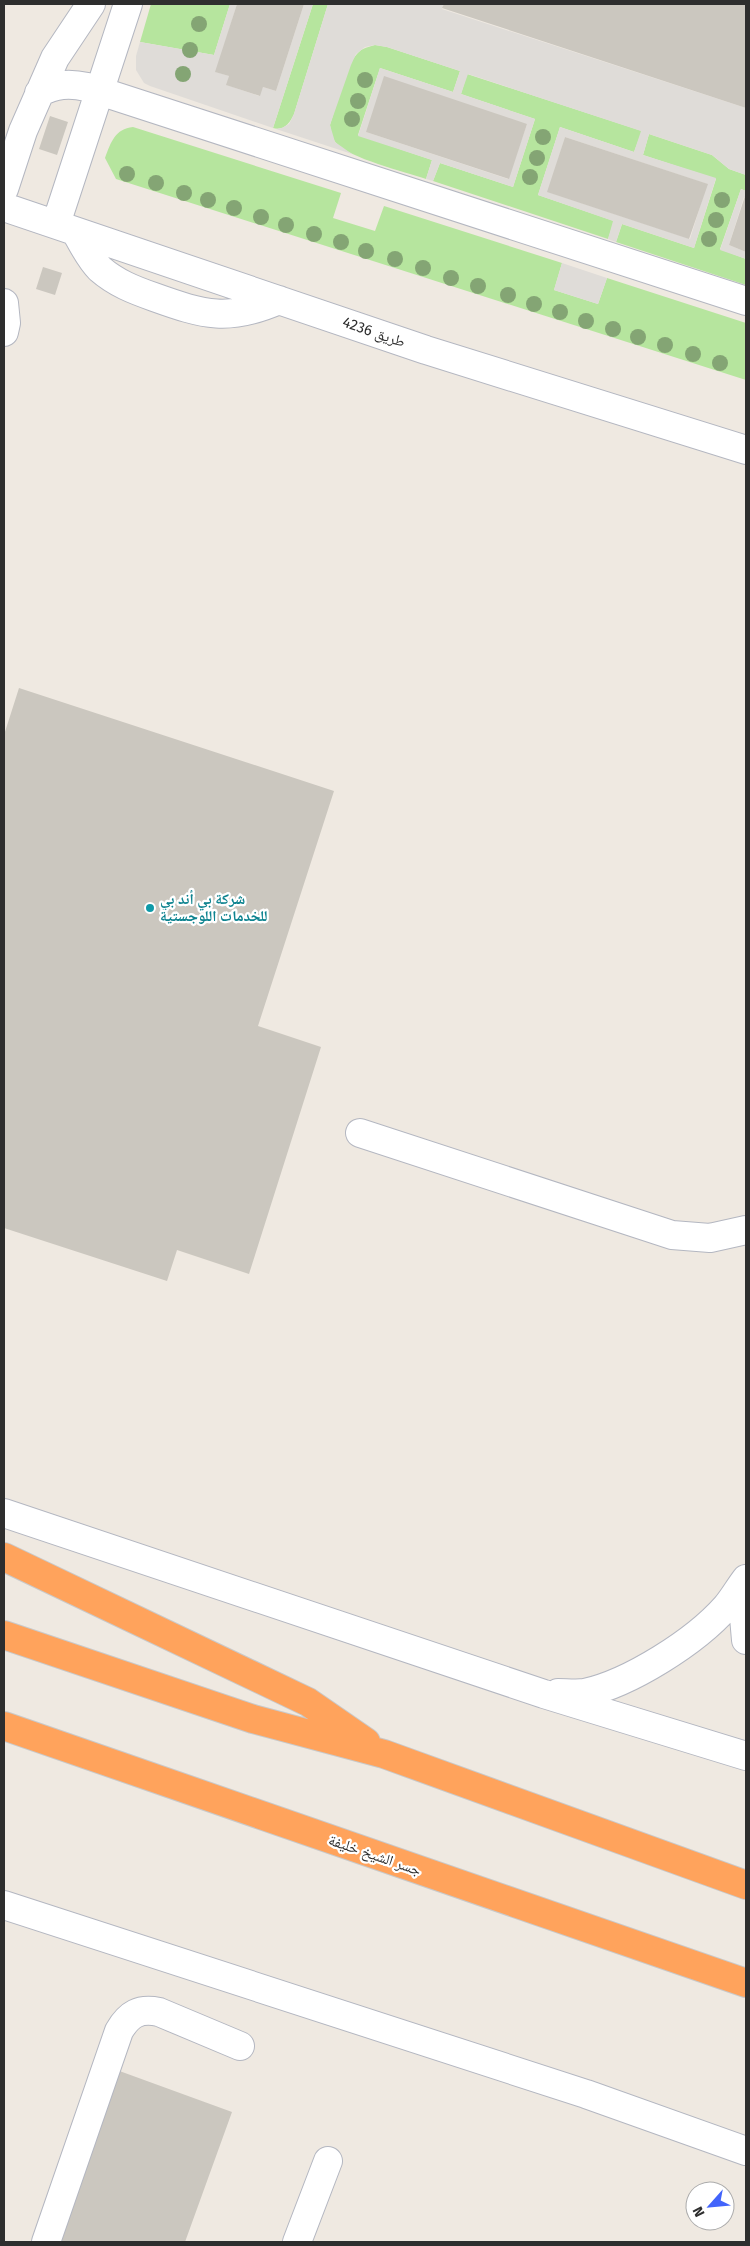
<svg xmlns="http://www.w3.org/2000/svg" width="750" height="2246" font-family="'Fira Sans','Noto Naskh Arabic',sans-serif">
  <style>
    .green { fill: #b6e59e }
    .plaza { fill: #dfdcd8; fill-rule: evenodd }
    .building { fill: #cbc7bf }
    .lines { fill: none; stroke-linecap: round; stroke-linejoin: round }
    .minor-casing { stroke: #b4b7c1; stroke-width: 30 }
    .highway-casing { stroke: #c9c9c9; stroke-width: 30 }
    .minor { stroke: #fff; stroke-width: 28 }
    .highway { stroke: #ffa35c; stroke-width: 28 }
    .tree { fill: #84a574 }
    .culture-dot { fill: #0f9aa8; stroke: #fff; stroke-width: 2 }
    .labels { text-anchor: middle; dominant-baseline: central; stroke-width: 4.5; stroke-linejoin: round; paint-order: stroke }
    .street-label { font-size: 15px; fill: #2e2e2e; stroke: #fff }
    .culture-label { font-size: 15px; font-weight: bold; fill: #0d838f; stroke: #fff; text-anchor: start }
  </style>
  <rect width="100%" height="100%" fill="#efe9e1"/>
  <path class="green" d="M151,4H230L214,55L140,42Z
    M313,4H328L294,114C290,123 284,131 273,128Z
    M375,45L387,47L460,71L453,92L380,68L358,135L432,160L426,179C405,172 349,158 336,143C332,138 331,132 330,125C336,108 346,65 357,54C362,48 368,47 375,45Z
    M467,74L642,131L634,152L560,127L538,195L614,221L608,239L433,181L440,163L513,187L535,119L461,94Z
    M133,127L341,193L333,218L375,231L384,206L562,263L554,290L598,304L607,278L746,323V380L116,179L105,158C111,142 115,129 133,127Z
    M649,134L712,155L729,169L746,175V191L741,189L720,249L746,259V285L616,242L622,224L694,248L716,179L643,155Z"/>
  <path class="plaza" d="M230,4H237L216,72L229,76L227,85L259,96L263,87L276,91L304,4H313L273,128L150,86L144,83L136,70V56L140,42L214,55Z
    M328,4H444L442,9L746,108V175L729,169L712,155L649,134L643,155L716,178L694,248L622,224L616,242L608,239L613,221L538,195L560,127L634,152L641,131L468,74L461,94L535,119L513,187L440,163L433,181L426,179L432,160L358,136L380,68L453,92L460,71L387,47L375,45L365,47L356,54L351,65L330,125L335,142L352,154L276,129L282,128L289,124L294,114ZM527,124L508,179L366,132ZM565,137L707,184L690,239L548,192Z
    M741,189L746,191V197H744L729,245L746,252V259L720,250Z
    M562,263L607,278L598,304L554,290Z"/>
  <path class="building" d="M237,4H304L276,91L263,87L260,96L226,85L229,76L215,72Z
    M444,4H746V108L442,8Z
    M384,76L527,124L509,179L366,132Z
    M50,116L68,122L57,155L39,149Z
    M565,137L708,184L689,239L547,192Z
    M745,196L746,197V252L729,245Z
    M43,267L62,273L55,295L36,289Z
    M19,688L334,791L258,1026L321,1047L249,1274L177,1250L167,1281L4,1228V735Z
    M114,2069L232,2112L185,2242H52Z"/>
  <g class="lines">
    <g class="minor-casing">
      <path id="minor" d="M39,93C55,84 69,83 87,87L746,301
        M4,189L23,131L55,58L91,4
        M4,207L426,350L746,450
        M56,224L128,4
        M75,231C83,244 89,258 100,269C116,283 134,290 154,297C204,315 229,322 279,300
        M4,303L6,323L4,332
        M360,1133L672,1235L710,1238L746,1230
        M4,1513L544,1694L746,1756
        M746,1606L744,1617L746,1640
        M558,1693C566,1693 576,1694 585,1693C630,1683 695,1642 726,1607C733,1599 739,1588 746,1579
        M4,1905L586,2094L746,2151
        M46,2242L119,2031C129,2014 139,2008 159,2012L240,2046
        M297,2242L328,2161"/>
    </g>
    <g class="highway-casing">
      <path id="highway" d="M4,1557L308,1702L366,1742
        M4,1635L253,1719L384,1754L746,1885
        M4,1726L746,1983"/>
    </g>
    <use href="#minor" class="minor"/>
    <use href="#highway" class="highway"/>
  </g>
  <g class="tree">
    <circle cx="199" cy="24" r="8"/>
    <circle cx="190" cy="50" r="8"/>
    <circle cx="183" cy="74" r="8"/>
    <circle cx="365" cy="80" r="8"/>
    <circle cx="358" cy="101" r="8"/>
    <circle cx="352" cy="119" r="8"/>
    <circle cx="543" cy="137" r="8"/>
    <circle cx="537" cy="158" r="8"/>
    <circle cx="127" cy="174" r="8"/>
    <circle cx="530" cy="177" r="8"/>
    <circle cx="156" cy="183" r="8"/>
    <circle cx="184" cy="193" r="8"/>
    <circle cx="208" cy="200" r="8"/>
    <circle cx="722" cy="200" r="8"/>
    <circle cx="234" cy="208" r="8"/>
    <circle cx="261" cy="217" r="8"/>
    <circle cx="716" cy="220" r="8"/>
    <circle cx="286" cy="225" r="8"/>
    <circle cx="314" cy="234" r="8"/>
    <circle cx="709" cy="239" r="8"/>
    <circle cx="341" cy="242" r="8"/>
    <circle cx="366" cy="251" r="8"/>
    <circle cx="395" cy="259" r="8"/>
    <circle cx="423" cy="268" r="8"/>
    <circle cx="451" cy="278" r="8"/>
    <circle cx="478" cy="286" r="8"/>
    <circle cx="508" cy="295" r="8"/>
    <circle cx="534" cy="304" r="8"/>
    <circle cx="560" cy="312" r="8"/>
    <circle cx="586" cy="321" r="8"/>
    <circle cx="613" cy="329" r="8"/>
    <circle cx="638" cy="337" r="8"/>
    <circle cx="665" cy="345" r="8"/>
    <circle cx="693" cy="354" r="8"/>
    <circle cx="720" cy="363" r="8"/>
  </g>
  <circle class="culture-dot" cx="150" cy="908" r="5"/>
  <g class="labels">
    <g class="street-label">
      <text transform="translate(374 332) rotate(19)">طريق 4236</text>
      <text transform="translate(375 1855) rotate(19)">جسر الشيخ خليفة</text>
    </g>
    <g class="culture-label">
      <text x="160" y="899">شركة بي أند بي<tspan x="160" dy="17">للخدمات اللوجستية</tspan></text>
    </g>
  </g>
  <rect width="750" height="2246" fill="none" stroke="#2e2e2e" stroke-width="10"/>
  <g transform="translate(710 2206) rotate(243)"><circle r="24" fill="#ffffff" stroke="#ababab"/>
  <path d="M0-4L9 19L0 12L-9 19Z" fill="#4264fb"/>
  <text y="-8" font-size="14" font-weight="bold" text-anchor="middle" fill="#2e2e2e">N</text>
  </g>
</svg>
